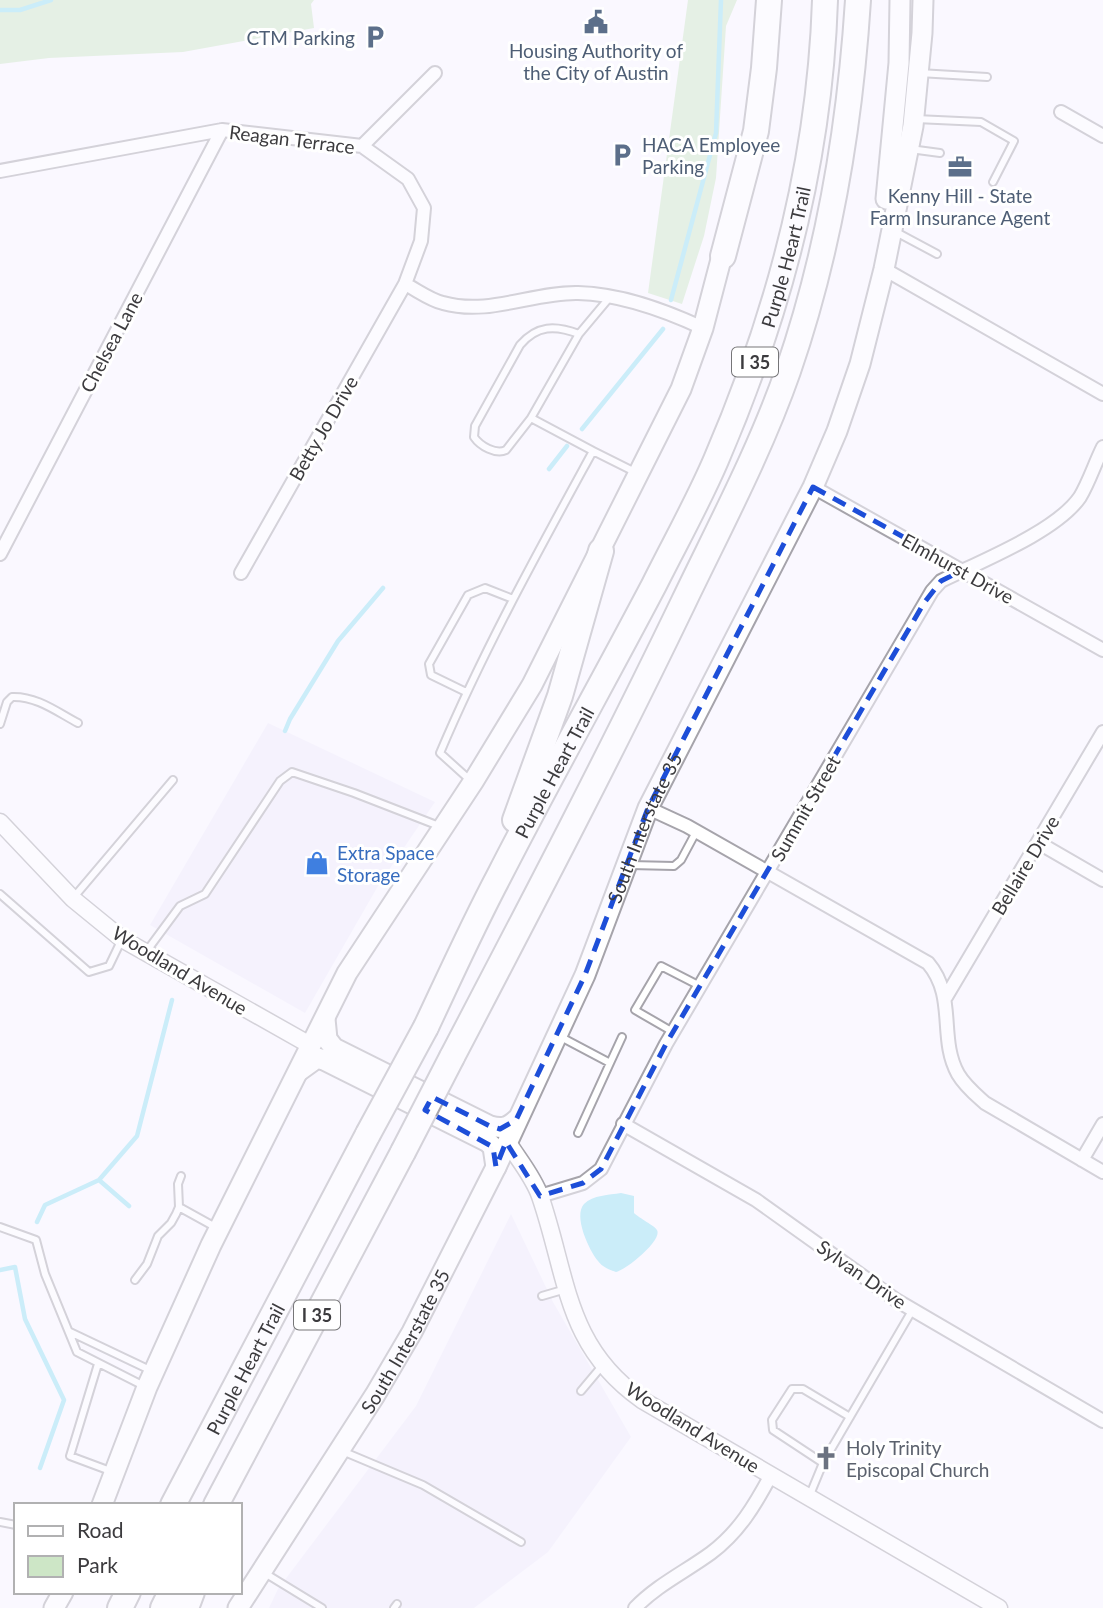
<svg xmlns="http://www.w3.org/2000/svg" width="1103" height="1608" font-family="Lato,sans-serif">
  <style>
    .built { fill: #efecfa }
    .green { fill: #cde6c6 }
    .water { fill: #93dff2 }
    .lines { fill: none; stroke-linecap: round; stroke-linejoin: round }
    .stream { stroke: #93dff2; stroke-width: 4.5 }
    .service-casing { stroke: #a6a4ab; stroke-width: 10 }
    .minor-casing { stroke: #a6a4ab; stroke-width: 16 }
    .tertiary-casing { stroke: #a6a4ab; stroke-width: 19 }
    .secondary-casing { stroke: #a6a4ab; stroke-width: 23 }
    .motorway-casing { stroke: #a6a4ab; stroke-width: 28 }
    .service { stroke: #fff; stroke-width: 6 }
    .minor { stroke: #fff; stroke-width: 12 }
    .tertiary { stroke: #fff; stroke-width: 16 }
    .secondary { stroke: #fff; stroke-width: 19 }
    .motorway { stroke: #fff; stroke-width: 24 }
    .motorway-bridge-casing { stroke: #a6a4ab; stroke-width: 28; stroke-linecap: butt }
    .motorway-bridge { stroke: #fff; stroke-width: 24 }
    .marked { fill: none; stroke: #1d4ed8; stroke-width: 5; stroke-dasharray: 14 9; stroke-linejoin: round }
    .labels { text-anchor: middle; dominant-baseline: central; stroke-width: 6; stroke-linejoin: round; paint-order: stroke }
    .shield { fill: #fff; stroke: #767678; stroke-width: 2 }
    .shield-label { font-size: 18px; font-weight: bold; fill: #3c3b3e }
    .service-label { font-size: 19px; fill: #4e5e75; stroke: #fff }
    .street-label { font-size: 19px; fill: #3c3b3e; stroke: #fff }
    .shop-label { font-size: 19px; fill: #366cbe; stroke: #fff; text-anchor: start }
    .worship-label { font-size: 19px; fill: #5b616d; stroke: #fff; text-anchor: start }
  </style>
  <rect width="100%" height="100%" fill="#faf8ff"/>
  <path class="built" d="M268,723L435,802L378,886L305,1013L150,925Z
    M511,1214L553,1302L631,1437L548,1552L474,1608H269L278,1589L416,1406Z"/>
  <path class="green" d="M0,0H314L311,4L314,28L183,52L49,58L0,64Z
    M688,0H737L726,26L716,178L704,236L682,304L648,293Z"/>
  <path class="water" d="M621,1193L634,1196V1213C639,1218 655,1226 657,1230C663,1240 626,1270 616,1272C610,1270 602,1267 598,1261C589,1250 573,1216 584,1204C593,1195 609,1195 621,1193Z"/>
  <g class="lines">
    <path class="stream" d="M0,10H20L51,0
      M671,300L716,133L721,0
      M582,429L663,329
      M549,469L567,446
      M285,731L290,719L338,641L383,588
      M99,1180L129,1206
      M37,1222L45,1205L99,1180L137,1136L172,1000
      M0,1270L15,1267L25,1319L64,1400L40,1468"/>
    <g class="service-casing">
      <path id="service" d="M919,73L987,77
        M916,119L981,122L1014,141L993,182
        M910,149L940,153
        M894,231L937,254
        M531,418L506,450C496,455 480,446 474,437L475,426L520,345C537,325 555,325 579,334
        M593,451L531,418L579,334L610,297
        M466,692L431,675L429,664L468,595L485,588L513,599
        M0,724L7,702L12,697C37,696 57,712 78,723
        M471,781L440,753C484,649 539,550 593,451L637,473
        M630,865L674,866L681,860L696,832
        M0,894L89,972L109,966L122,939
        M74,897L173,780
        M146,952L180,906L205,894L280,781L292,772L354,793L439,826
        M673,1032L635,1010L661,966L700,986
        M559,1036L610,1063L578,1133
        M610,1063L622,1037
        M179,1207L217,1228
        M0,1227L36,1240L45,1274L77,1352L144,1386
        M135,1280L147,1264L158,1236L171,1223L176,1214L179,1207L178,1184L181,1176
        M542,1296L566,1289
        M70,1332L152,1371
        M98,1364L70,1456L113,1472
        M581,1391L602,1366
        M342,1451L423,1485L521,1542
        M823,1463L773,1430L772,1420L792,1389H803L850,1417
        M809,1497L823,1463L913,1309
        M0,1522L16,1525
        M263,1572L322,1608
        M394,1608L397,1604"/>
    </g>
    <g class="minor-casing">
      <path id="minor" d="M1061,112L1103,136
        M362,146L435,73
        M0,171L222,130L362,146L408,179L424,208L421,241L405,284L241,573
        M884,269L1103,394
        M405,284C417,290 430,300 443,303C489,316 533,292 578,293C621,294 664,310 703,328
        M813,487L1103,650
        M0,554L222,130
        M648,808L687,826L928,963C957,997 938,1038 958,1074C965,1086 975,1094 985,1103L1103,1172
        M1039,843L1103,880
        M946,997L1103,732
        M623,1124L756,1200L896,1300L1103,1421
        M1082,1160L1103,1124
        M540,1196L583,1183L601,1169L666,1044L932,591L941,581C979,562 1056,532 1080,497C1089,482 1095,463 1103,447
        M635,1608C657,1585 685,1572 711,1553C739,1532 755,1505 771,1475"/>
    </g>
    <g class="tertiary-casing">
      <path id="tertiary" d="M0,822L73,899L122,939L310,1045
        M507,1141C518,1159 533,1176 540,1196C568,1277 565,1346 642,1400L999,1608"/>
    </g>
    <g class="secondary-casing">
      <g id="secondary">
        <path d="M886,199L899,63L900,0"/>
        <path d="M325,1019L327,1039L334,1048L490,1126C502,1129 507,1128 516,1120"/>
        <path d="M299,1071L317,1058L324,1060L488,1142L493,1147L496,1167"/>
        <path d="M102,1505L147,1387L211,1245L347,973L473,782L532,685L681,389L703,328L725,244"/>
        <path d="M54,1608L63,1592"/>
        <path id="s1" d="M238,1608L375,1395L412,1332L496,1167L585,975L648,808L813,487L837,431L860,364L884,269L913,126L922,33L923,0"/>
      </g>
    </g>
    <g class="motorway-casing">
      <g id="motorway">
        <path d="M723,256L756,131L764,68L769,0"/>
        <path d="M515,820L560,696L601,551"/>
        <path id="s2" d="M426,1027C450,976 473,925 499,876C549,778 603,682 654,585C675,543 698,502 716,460C779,314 820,159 825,0"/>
        <path d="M452,1057C531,906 610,755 684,601C720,526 760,451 788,371C829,252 850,126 858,0"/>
        <path id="s3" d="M173,1505L368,1134"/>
        <path d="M216,1505L403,1152"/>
        <path d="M120,1608L128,1592"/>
        <path d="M163,1608L171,1592"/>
        <path d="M186,1608L192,1592"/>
      </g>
    </g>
    <use href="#service" class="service"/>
    <use href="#minor" class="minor"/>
    <use href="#tertiary" class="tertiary"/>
    <use href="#secondary" class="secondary"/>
    <use href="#motorway" class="motorway"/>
    <g class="motorway-bridge-casing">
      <path id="motorway-bridge" d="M368,1134L426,1027
        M403,1152L452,1057"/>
    </g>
    <use href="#motorway-bridge" class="motorway-bridge"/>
  </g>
  <path d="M0 0H1103V1608H0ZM813,487L963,570L941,581L924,603L666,1044L601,1169L583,1183L540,1196L506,1142L496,1167L493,1147L425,1110L432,1097L490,1126L500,1129L516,1120L585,975L648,808Z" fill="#faf8ff" fill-opacity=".55" fill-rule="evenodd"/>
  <path class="marked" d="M813,487L963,570L941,581L924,603L666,1044L601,1169L583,1183L540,1196L506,1142L496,1167L493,1147L425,1110L432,1097L490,1126L500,1129L516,1120L585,975L648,808Z"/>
  <defs>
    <g id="civic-bare" transform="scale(1.89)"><path d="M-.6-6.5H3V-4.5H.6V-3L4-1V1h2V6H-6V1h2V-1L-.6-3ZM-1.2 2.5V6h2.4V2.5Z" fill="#5c6f8a" stroke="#fff" stroke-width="2.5" paint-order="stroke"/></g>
    <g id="parking-bare" transform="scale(1.89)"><path d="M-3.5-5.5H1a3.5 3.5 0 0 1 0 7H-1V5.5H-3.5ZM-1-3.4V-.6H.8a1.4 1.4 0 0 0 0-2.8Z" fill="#5c6f8a" stroke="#fff" stroke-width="2.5" paint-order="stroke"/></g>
    <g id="office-bare" transform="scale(1.89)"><path d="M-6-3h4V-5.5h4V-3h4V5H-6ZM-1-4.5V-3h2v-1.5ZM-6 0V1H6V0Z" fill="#5c6f8a" stroke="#fff" stroke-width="2.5" paint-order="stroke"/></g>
    <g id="shop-bare" transform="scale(1.89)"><path d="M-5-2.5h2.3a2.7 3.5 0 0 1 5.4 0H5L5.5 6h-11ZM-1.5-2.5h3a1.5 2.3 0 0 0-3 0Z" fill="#3f7fe0" stroke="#fff" stroke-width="2.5" paint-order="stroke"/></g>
    <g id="church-bare" transform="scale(1.89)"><path d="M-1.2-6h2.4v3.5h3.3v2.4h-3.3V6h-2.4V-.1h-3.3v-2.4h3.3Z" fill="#6b7280" stroke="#fff" stroke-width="2.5" paint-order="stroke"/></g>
  </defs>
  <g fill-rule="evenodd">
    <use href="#civic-bare" x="596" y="22"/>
    <use href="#parking-bare" x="375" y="37"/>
    <use href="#parking-bare" x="622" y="155"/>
    <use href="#office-bare" x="960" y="167"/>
    <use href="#shop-bare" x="317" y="863"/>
    <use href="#church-bare" x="826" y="1458"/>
  </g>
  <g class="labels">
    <g class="shield">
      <rect x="732" y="347.5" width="46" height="29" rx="5"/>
      <rect x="294" y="1300.5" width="46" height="29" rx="5"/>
    </g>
    <g class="shield-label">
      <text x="755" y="362">I 35</text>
      <text x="317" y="1315">I 35</text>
    </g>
    <g class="service-label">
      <text x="355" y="37" text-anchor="end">CTM Parking</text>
      <text x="596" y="50">Housing Authority of<tspan x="596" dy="22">the City of Austin</tspan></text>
      <text x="642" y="144" text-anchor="start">HACA Employee<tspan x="642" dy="22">Parking</tspan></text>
      <text x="960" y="195">Kenny Hill - State<tspan x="960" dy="22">Farm Insurance Agent</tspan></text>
    </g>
    <g class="street-label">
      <text transform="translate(292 139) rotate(7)">Reagan Terrace</text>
      <text stroke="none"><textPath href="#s2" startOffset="852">Purple Heart Trail</textPath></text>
      <text transform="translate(111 342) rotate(-62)">Chelsea Lane</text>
      <text transform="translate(323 428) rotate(-60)">Betty Jo Drive</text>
      <text transform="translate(958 568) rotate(29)">Elmhurst Drive</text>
      <text stroke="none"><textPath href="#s2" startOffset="285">Purple Heart Trail</textPath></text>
      <text transform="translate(805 808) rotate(-60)">Summit Street</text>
      <text stroke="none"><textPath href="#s1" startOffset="882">South Interstate 35</textPath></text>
      <text transform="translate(1025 865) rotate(-59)">Bellaire Drive</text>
      <text transform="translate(180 970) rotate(31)">Woodland Avenue</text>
      <text transform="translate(862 1274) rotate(35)">Sylvan Drive</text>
      <text stroke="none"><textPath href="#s1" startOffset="315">South Interstate 35</textPath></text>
      <text stroke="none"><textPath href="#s3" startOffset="154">Purple Heart Trail</textPath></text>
      <text transform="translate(693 1427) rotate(32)">Woodland Avenue</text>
    </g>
    <g class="shop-label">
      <text x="337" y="852">Extra Space<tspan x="337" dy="22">Storage</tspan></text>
    </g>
    <g class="worship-label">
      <text x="846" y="1447">Holy Trinity<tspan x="846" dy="22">Episcopal Church</tspan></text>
    </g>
  </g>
  <rect x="14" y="1503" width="228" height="91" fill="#ffffff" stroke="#b1b1b2" stroke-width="2"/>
  <rect x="28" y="1526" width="35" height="10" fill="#ffffff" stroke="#b1b1b2" stroke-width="2"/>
  <text x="77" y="1538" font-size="21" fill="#3c3b3e">Road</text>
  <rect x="28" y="1556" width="35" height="21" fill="#cde6c6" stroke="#b1b1b2" stroke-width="2"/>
  <text x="77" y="1573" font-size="21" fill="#3c3b3e">Park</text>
</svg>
